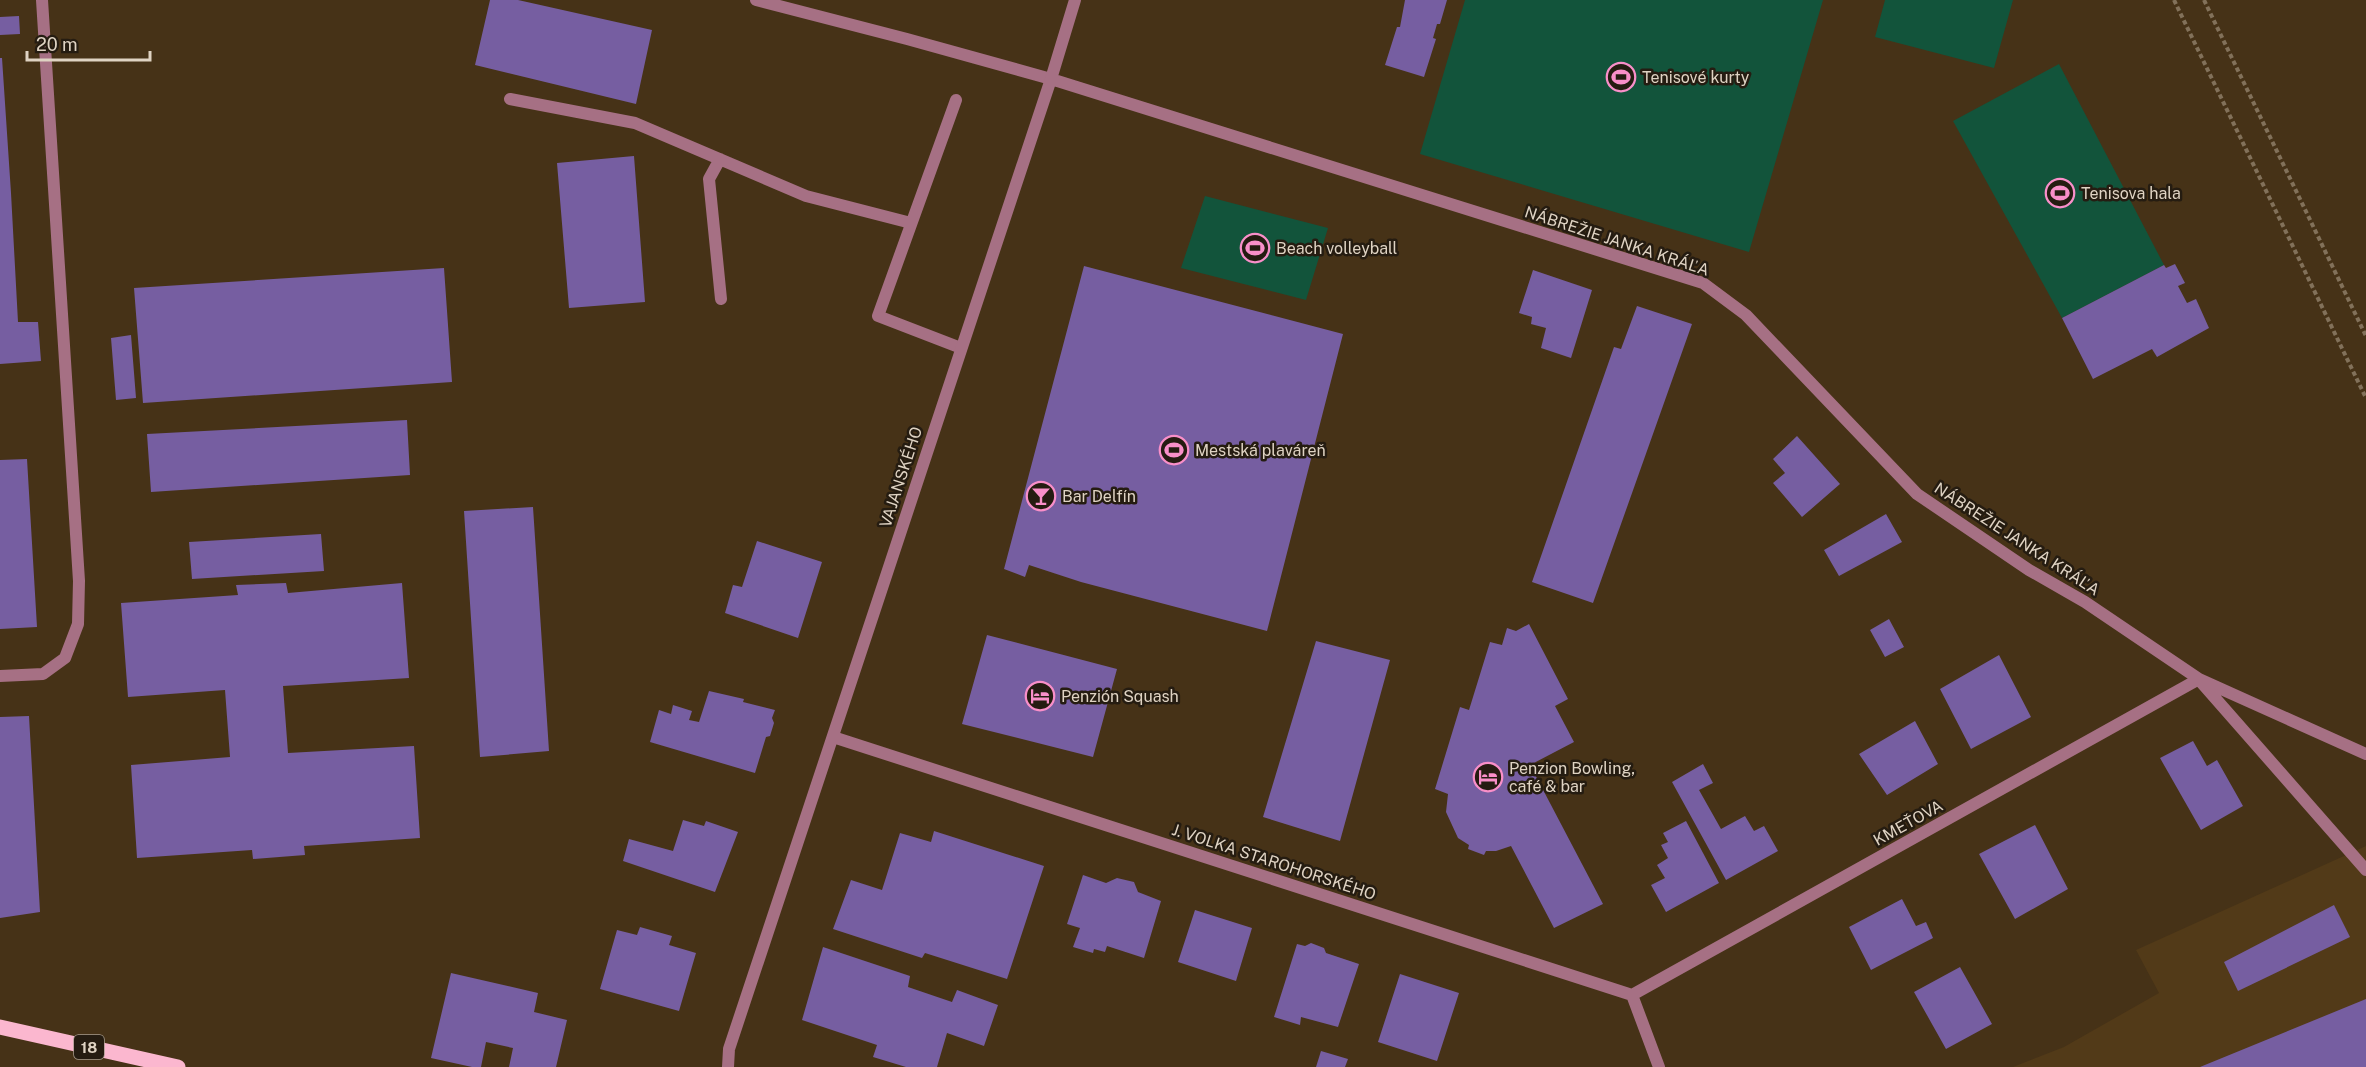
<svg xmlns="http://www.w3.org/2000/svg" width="2366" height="1067" font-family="'Public Sans',sans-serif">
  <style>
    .built { fill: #523a18 }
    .green { fill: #12543b }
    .building { fill: #765ea1 }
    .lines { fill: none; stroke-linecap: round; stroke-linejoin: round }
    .path { stroke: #82715a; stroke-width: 4; stroke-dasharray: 4.5 3; stroke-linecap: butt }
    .lane { stroke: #a67084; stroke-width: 12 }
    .street { stroke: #a67084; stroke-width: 12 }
    .primary { stroke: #fbb7cf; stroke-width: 15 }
    .labels { text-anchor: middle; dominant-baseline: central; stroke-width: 5; stroke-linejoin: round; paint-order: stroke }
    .shield { fill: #251c11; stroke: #a79c8e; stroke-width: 1.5 }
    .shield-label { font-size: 15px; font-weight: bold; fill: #dfd3c3 }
    .poi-label { font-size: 16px; fill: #dfd3c3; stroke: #251c11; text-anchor: start }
    .street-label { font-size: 16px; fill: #dfd3c3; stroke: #251c11 }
  </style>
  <rect width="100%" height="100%" fill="#463217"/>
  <path class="built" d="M2366,846V1067H2013L2064,1047L2159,993L2136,950Z"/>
  <path class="green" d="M1465,0H1823L1749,252L1420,154Z
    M1885,0H2013L1994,68L1875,37Z
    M2059,64L2164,265L2062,318L1953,121Z
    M1205,196L1328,228L1306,300L1181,268Z"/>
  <path class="building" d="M490,0H518L652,30L636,104L475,65Z
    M1405,0H1447L1440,24H1437L1433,38L1436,39L1424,77L1385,65L1397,27H1400Z
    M19,16L20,34L0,35V17Z
    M0,58H2L11,193L18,322H38L41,361L0,364Z
    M634,156L645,302L569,308L557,163Z
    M2175,264L2185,283L2178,286L2187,303L2196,299L2209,328L2157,357L2152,349L2093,379L2062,318L2164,265L2166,268Z
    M1084,266L1343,334L1267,631L1081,582L1029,565L1025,577L1004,569Z
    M444,268L452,382L143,403L134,288Z
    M1533,270L1592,290L1571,358L1541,348L1546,328L1531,324L1532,317L1519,313Z
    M1637,306L1692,324L1593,603L1532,582L1614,347L1621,349Z
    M131,335L136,398L116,400L111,338Z
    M407,420L410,475L151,492L147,434Z
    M1797,436L1840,484L1802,517L1773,483L1785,473L1773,459Z
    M27,459L37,627L0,629V460Z
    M533,507L549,751L480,757L464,511Z
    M1886,514L1902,542L1839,576L1824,550Z
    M321,534L324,571L192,579L189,542Z
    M757,541L822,562L798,638L725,613L733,585L742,587Z
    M286,583L288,593L402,583L409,678L283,686L288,753L414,746L420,838L304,846L305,855L253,859L252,850L137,858L131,765L230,757L225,690L128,697L121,603L238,595L236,585Z
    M1889,619L1904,647L1885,657L1870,630Z
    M1529,624L1568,699L1555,706L1574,742L1530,765L1603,904L1554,928L1511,846L1496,851H1486L1484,855L1468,849L1469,845L1458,838L1446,812L1448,794L1435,789L1460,707L1469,710L1490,642L1502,645L1507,628L1516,631Z
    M987,635L1117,669L1093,757L962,724Z
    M1316,641L1390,660L1340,841L1263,817Z
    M1999,655L2031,717L1971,749L1940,689Z
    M709,691L744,699L743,702L775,710L772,718L774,723L770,736L766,737L755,773L650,742L659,710L671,714L673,705L692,711L689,720L699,722Z
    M29,716L40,912L0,918V717Z
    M1915,721L1938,764L1887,795L1859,754Z
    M2193,741L2207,766L2217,760L2243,806L2201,830L2160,758Z
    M1703,764L1713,783L1699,790L1721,829L1745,816L1754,831L1764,826L1778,851L1726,880L1672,782Z
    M683,820L704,826L706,821L738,832L715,892L623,861L629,839L673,851Z
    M1686,821L1719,883L1666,912L1651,885L1665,878L1657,865L1668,858L1661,845L1668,842L1663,833Z
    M2035,825L2068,889L2015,919L1979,854Z
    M934,831L1044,866L1007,979L925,953L922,958L833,929L851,880L882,890L900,833L931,842Z
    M1083,875L1106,883L1117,878L1134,882L1138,892L1161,901L1144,958L1107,946L1105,952L1094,949L1093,953L1073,947L1080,928L1067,924Z
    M1902,899L1916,926L1926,922L1933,938L1871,970L1849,927Z
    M2334,905L2350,937L2238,991L2224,962Z
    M1195,910L1252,928L1236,981L1178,962Z
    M640,927L672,936L669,945L696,953L679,1011L600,989L617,930L637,935Z
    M1311,943L1324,948L1326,953L1359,964L1338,1027L1301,1017L1300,1025L1274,1017L1297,944L1305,946Z
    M823,947L910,976L908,987L952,1002L957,990L998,1005L984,1046L947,1033L937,1067H906L873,1057L877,1045L802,1020Z
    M1960,967L1992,1024L1946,1049L1914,992Z
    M451,973L538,993L534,1012L567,1020L556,1067H509L513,1048L486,1042L481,1067H472L431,1058Z
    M1400,974L1459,993L1437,1061L1378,1042Z
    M2366,999V1067H2200Z
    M1321,1051L1348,1059L1345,1067H1316Z"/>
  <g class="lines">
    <path class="path" d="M2174,0L2366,398
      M2204,0L2366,336"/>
    <path class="lane" d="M756,0L907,39L1051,79
      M510,99L635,123L806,196L911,223
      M956,100L878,316L961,348
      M720,159L709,179L721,299
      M0,676L43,674L65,658L78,624L79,581L42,0"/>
    <path class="street" d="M1051,79L1703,283L1746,315L1917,494L2029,570L2085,602L2199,679L2366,754
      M2201,682L2366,870
      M833,737L1632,995
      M1632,995L2199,679
      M1632,995L1659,1067
      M728,1067L729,1049L1051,79L1075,0"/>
    <path class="primary" d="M0,1027L178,1067"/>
  </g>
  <defs>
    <g id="stadium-ring" transform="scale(1.5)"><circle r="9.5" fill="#251c11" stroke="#f98fc9" stroke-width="1.5"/><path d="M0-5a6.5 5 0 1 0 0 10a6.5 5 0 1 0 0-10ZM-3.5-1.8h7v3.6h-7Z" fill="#f98fc9"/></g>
    <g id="bar-ring" transform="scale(1.5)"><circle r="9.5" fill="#251c11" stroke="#f98fc9" stroke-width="1.5"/><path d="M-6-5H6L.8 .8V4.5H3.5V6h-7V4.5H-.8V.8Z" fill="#f98fc9"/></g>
    <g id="hotel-ring" transform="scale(1.5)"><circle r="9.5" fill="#251c11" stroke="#f98fc9" stroke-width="1.5"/><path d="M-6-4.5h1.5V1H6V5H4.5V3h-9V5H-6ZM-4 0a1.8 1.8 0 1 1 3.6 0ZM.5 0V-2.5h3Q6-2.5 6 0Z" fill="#f98fc9"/></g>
  </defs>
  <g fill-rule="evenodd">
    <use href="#stadium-ring" x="1621" y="77"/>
    <use href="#stadium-ring" x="2060" y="193"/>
    <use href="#stadium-ring" x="1255" y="248"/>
    <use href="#stadium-ring" x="1174" y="450"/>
    <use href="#bar-ring" x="1041" y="496"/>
    <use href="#hotel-ring" x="1040" y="696"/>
    <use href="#hotel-ring" x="1488" y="777"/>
  </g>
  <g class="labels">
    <rect class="shield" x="74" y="1035" width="30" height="24" rx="4.5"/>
    <g class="shield-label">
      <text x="89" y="1047">18</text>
    </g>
    <g class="poi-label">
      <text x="1642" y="77">Tenisové kurty</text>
      <text x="2081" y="193">Tenisova hala</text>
      <text x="1276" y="248">Beach volleyball</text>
      <text x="1195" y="450">Mestská plaváreň</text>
      <text x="1062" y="496">Bar Delfín</text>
      <text x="1061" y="696">Penzión Squash</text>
      <text x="1509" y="768">Penzion Bowling,<tspan x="1509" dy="18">café &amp; bar</tspan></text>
    </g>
    <g class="street-label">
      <text transform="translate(1617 241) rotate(18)">NÁBREŽIE JANKA KRÁĽA</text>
      <text transform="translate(901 477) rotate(-72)">VAJANSKÉHO</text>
      <text transform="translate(2017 539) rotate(33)">NÁBREŽIE JANKA KRÁĽA</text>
      <text transform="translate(1908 823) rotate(-29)">KMEŤOVA</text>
      <text transform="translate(1274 862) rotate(18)">J. VOLKA STAROHORSKÉHO</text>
    </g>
  </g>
  <path d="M27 51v9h123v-9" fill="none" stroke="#dfd3c3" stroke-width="3"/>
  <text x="36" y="51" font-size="18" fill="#dfd3c3" stroke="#251c11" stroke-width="4.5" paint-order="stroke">20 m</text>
</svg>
